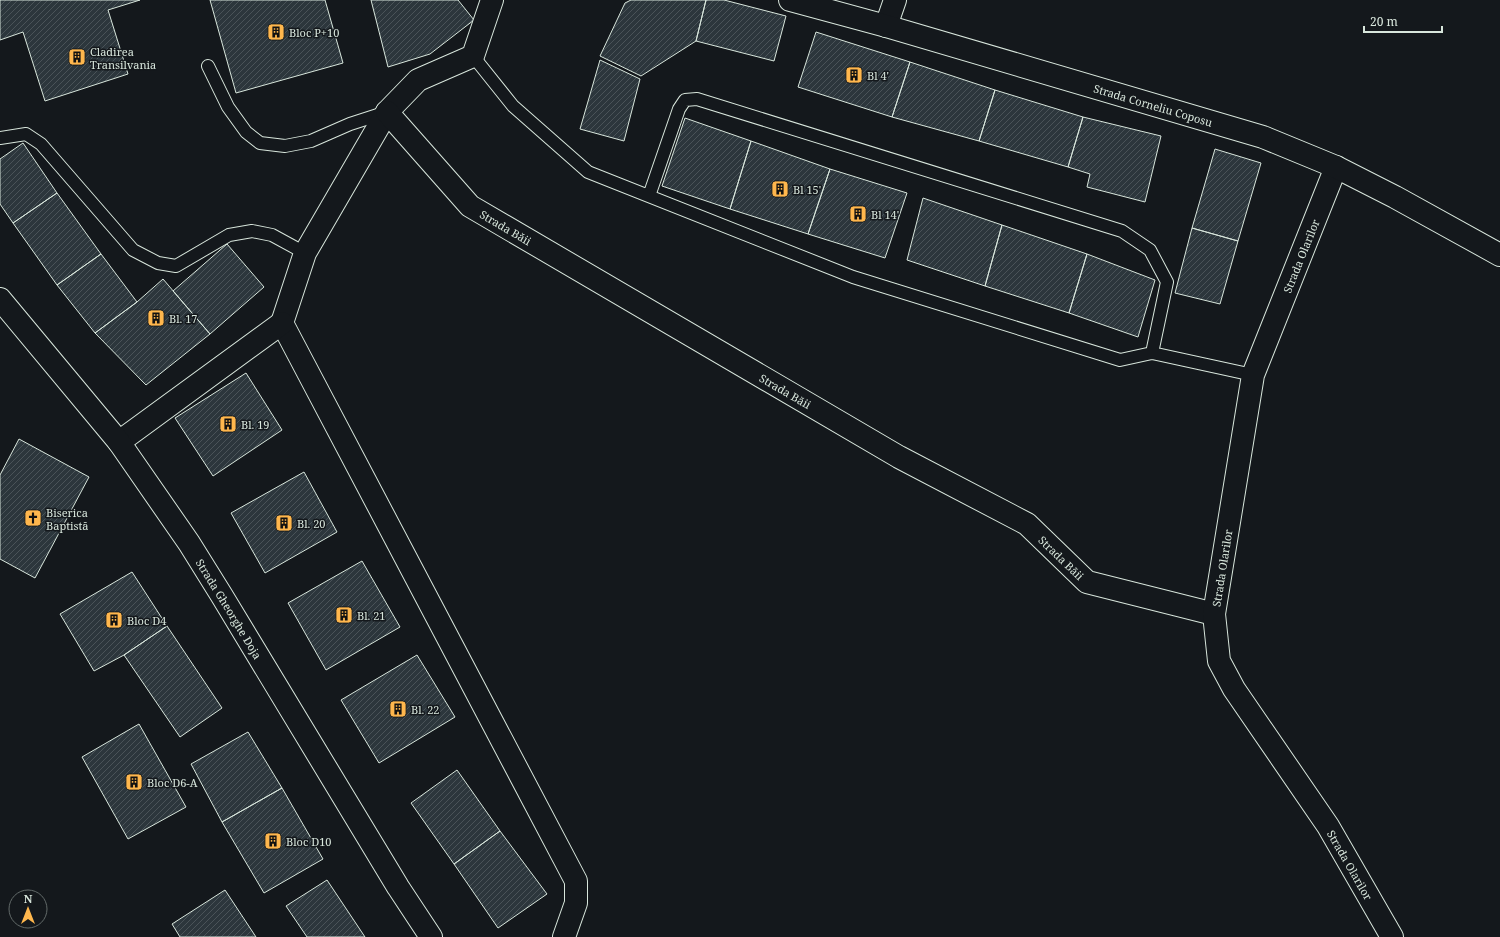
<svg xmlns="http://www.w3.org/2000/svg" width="1500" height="937" font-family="'Noto Serif',serif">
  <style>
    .building { fill: url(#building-hatch); stroke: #d8e6dc }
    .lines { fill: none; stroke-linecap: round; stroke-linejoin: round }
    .service-casing { stroke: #d8e6dc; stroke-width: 14 }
    .minor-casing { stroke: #d8e6dc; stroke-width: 24 }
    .tertiary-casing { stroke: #d8e6dc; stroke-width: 24 }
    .secondary-casing { stroke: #d8e6dc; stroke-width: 24 }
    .service { stroke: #14181c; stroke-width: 12 }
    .minor { stroke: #14181c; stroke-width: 22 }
    .tertiary { stroke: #14181c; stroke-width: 22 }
    .secondary { stroke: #14181c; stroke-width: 22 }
    .labels { text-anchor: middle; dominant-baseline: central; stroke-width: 3; stroke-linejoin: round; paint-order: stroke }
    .poi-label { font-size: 11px; fill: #d8e6dc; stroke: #14181c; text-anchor: start }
    .street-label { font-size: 11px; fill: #d8e6dc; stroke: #14181c }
  </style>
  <defs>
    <pattern id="building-hatch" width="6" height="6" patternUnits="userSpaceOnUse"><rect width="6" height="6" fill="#2c363c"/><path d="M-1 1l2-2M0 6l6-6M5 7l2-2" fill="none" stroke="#4a5358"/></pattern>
  </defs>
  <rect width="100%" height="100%" fill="#14181c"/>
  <path class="building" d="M0,0H140L108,10L128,74L45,101L23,32L0,40Z
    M210,0H325L343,63L236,93Z
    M371,0H458L474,20L430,54L388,67Z
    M631,0H706L696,41L641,76L600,56L625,3Z
    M706,0H724L786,16L774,61L696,41Z
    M816,32L910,62L892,117L798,87Z
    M600,60L640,79L624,141L580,129Z
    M910,62L995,90L979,141L892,117Z
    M995,90L1083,117L1068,167L979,141Z
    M1083,117L1161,136L1145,202L1087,187L1090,174L1068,167Z
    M685,118L751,141L730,209L662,186Z
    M751,141L830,169L808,234L730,209Z
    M23,143L57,193L13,223L0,204V159Z
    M1215,149L1261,163L1238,241L1192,228Z
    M830,169L907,193L885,258L808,234Z
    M57,193L101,254L57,285L13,223Z
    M923,198L1002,225L985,286L907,260Z
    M1002,225L1087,254L1069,313L985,286Z
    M1192,228L1238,241L1220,304L1175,293Z
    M227,244L264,287L210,334L173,291Z
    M101,254L137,302L95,333L57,285Z
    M1087,254L1155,280L1138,337L1069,313Z
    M163,279L210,334L146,385L95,333L137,302Z
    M246,373L282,430L213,476L175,418Z
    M19,439L89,477L35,578L0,559V475Z
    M304,472L337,532L265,573L231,513Z
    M362,561L400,627L326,670L288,603Z
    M132,572L167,626L124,655L94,671L60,614Z
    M167,626L222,708L180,737L124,655Z
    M417,655L455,717L379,763L341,700Z
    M139,724L186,807L128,839L82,757Z
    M248,732L282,788L222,822L191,764Z
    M457,770L500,831L454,864L411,803Z
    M282,788L323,859L264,893L222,822Z
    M500,831L547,894L498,928L454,864Z
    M327,880L365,937H307L286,906Z
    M225,890L256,937H180L172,924Z"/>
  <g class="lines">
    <g class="service-casing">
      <path id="service" d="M473,56L513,106L588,172L853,277L1120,360L1152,353L1253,375
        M208,66L228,107L246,132L260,143L285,146L311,141L350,124L387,112
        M0,138L26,134L41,144L133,250L158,263L176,266L229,235L252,231L272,235L305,253
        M649,196L679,109L685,100L697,99L1122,231L1150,250L1167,282L1152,353"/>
    </g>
    <g class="minor-casing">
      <g id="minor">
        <path d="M492,0L473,56L418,80L387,112L305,253L282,323L576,881V903L564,937"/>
        <path d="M886,26L895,0"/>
        <path id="s1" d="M387,112L470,206L899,457L1027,524L1087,582L1214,614"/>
        <path id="s2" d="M1336,167L1253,375L1214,614L1219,661L1234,689L1328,826L1392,937"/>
        <path d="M119,442L282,323"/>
      </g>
    </g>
    <g class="tertiary-casing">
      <g id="tertiary">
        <path id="s3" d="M790,0L886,26L1263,137L1336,167L1395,197L1500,255"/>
      </g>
    </g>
    <g class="secondary-casing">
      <g id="secondary">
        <path id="s4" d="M0,299L119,442L189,543L222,596L398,887L431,937"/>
      </g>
    </g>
    <use href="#service" class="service"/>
    <use href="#minor" class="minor"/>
    <use href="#tertiary" class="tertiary"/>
    <use href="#secondary" class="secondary"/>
  </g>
  <defs>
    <g id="building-square" transform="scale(0.9)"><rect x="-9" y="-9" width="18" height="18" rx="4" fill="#ffb74d" stroke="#14181c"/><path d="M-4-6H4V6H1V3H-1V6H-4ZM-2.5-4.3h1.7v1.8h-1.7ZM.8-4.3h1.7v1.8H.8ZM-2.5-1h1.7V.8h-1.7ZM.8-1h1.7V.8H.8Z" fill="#111"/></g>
    <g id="church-square" transform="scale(0.9)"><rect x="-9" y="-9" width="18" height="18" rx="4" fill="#ffb74d" stroke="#14181c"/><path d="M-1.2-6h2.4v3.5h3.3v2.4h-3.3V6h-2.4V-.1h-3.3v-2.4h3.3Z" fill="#111"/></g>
  </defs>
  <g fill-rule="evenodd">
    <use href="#building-square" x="276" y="32"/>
    <use href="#building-square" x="77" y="57"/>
    <use href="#building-square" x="854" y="75"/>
    <use href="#building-square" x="780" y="189"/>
    <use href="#building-square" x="858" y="214"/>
    <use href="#building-square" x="156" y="318"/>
    <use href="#building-square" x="228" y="424"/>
    <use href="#church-square" x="33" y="518"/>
    <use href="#building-square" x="284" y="523"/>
    <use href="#building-square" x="344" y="615"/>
    <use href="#building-square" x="114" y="620"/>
    <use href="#building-square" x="398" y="709"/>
    <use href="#building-square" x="134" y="782"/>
    <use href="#building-square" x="273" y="841"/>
  </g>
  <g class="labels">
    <g class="poi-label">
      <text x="289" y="32">Bloc P+10</text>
      <text x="90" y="51">Cladirea<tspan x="90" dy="13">Transilvania</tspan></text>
      <text x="867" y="75">Bl 4'</text>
      <text x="793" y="189">Bl 15'</text>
      <text x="871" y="214">Bl 14'</text>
      <text x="169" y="318">Bl. 17</text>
      <text x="241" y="424">Bl. 19</text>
      <text x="46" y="512">Biserica<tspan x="46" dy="13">Baptistă</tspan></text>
      <text x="297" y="523">Bl. 20</text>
      <text x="357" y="615">Bl. 21</text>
      <text x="127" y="620">Bloc D4</text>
      <text x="411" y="709">Bl. 22</text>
      <text x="147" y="782">Bloc D6-A</text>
      <text x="286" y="841">Bloc D10</text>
    </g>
    <g class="street-label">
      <text stroke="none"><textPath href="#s3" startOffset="378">Strada Corneliu Coposu</textPath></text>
      <text stroke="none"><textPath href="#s1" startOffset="167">Strada Băii</textPath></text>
      <text transform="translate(1301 256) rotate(-68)">Strada Olarilor</text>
      <text stroke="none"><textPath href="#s1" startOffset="491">Strada Băii</textPath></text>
      <text stroke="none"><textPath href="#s1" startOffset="815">Strada Băii</textPath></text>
      <text transform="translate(1222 568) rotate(-81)">Strada Olarilor</text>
      <text stroke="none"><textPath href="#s4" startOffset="386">Strada Gheorghe Doja</textPath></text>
      <text stroke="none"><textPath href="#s2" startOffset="756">Strada Olarilor</textPath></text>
    </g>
  </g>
  <g transform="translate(28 909)"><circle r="19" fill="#14181c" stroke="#626a69"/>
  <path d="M0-3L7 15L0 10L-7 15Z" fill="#ffb74d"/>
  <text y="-6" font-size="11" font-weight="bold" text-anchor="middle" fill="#d8e6dc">N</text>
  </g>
  <path d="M1364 26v6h78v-6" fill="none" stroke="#d8e6dc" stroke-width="2"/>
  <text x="1370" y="26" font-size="12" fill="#d8e6dc" stroke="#14181c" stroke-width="3" paint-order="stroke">20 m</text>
</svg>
